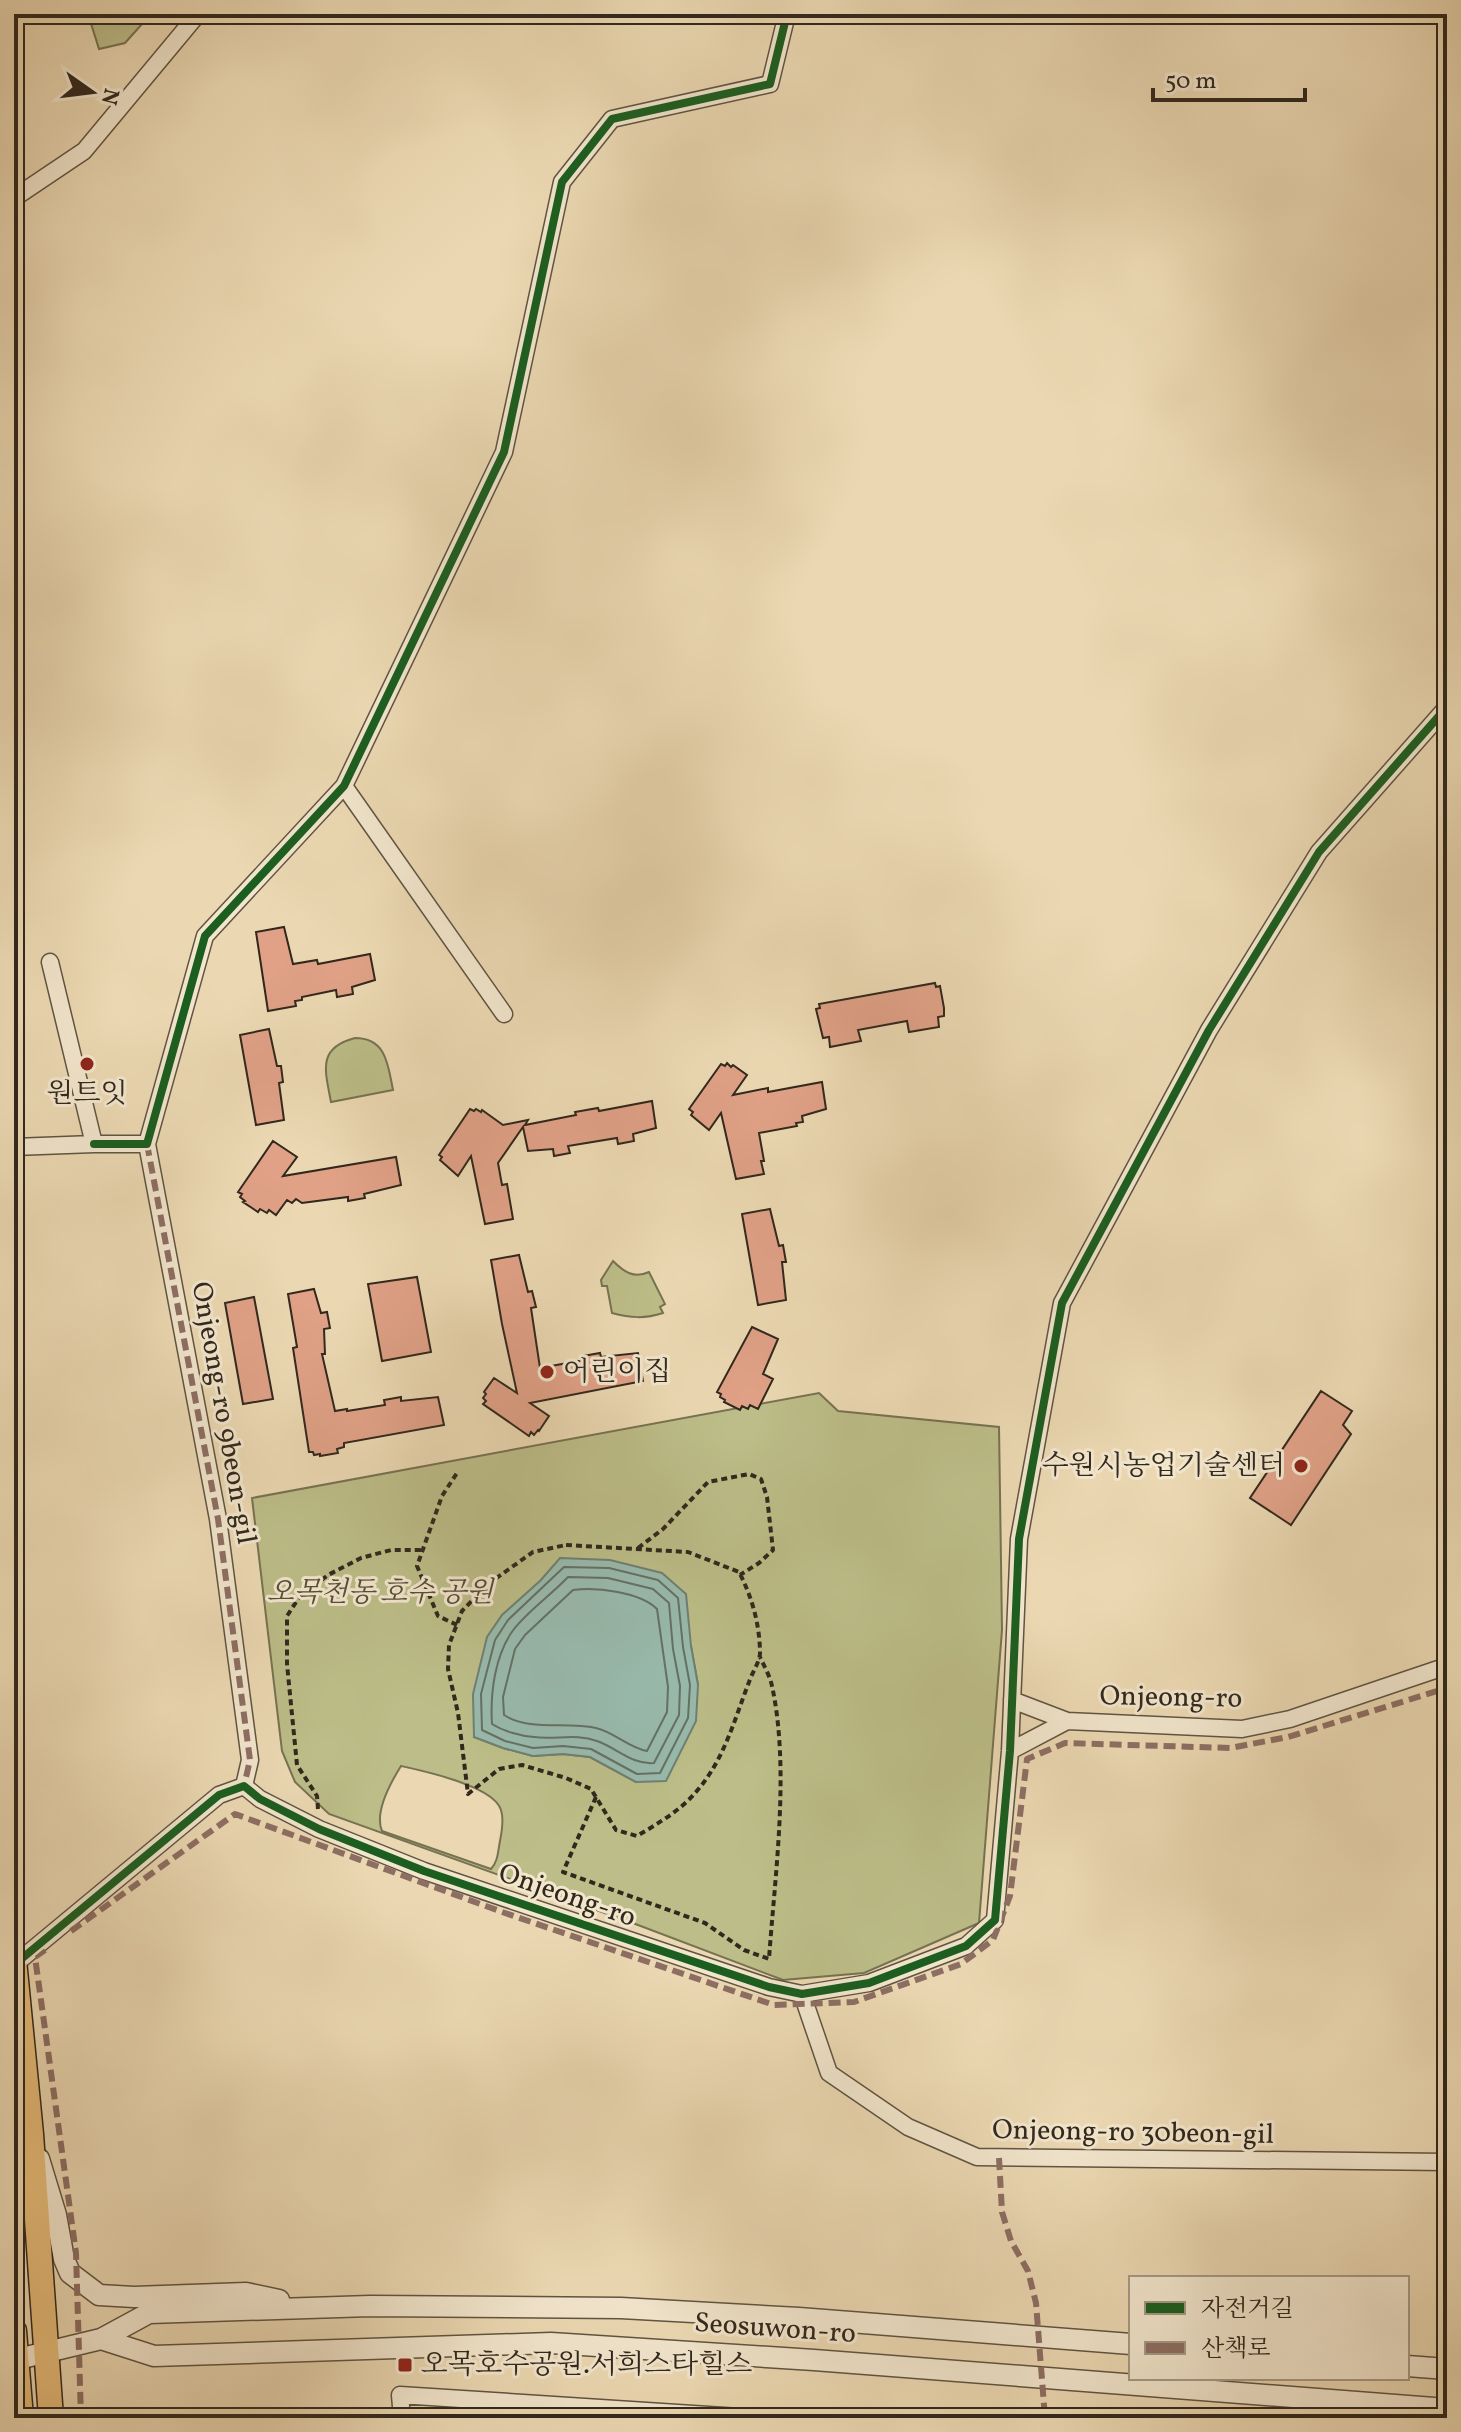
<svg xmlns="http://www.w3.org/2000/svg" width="1461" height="2432" font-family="Vollkorn,'Noto Serif KR',serif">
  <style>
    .green { fill: #bcbd88; stroke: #767252; stroke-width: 2; fill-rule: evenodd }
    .water { fill: #98baad; stroke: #6f8073; stroke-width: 2 }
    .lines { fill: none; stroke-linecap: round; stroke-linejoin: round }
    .shore { stroke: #647165; stroke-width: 2 }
    .building { fill: #e0a187; stroke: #31281d; stroke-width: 2 }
    .minor-casing { stroke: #605442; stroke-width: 19 }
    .tertiary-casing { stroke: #605442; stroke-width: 23 }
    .primary-casing { stroke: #31281d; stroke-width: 27 }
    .path { stroke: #31281d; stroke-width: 4; stroke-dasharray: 6 4; stroke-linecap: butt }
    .minor { stroke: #f2e6cd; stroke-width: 16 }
    .tertiary { stroke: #f2e6cd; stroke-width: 20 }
    .primary { stroke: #e6bc79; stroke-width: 24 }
    .quiet { stroke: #8d6e63; stroke-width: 6; stroke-dasharray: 12 6; stroke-linecap: butt }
    .cycleway-casing { stroke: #f2e6cd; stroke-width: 13 }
    .cycleway { stroke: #1b5e20; stroke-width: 8 }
    .poi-dot { fill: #8f2418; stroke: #f2e6cd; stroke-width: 3 }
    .labels { text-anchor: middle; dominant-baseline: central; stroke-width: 6; stroke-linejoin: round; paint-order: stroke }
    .poi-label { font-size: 28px; fill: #31281d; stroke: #f2e6cd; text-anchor: start }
    .street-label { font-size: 28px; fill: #31281d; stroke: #f2e6cd }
    .park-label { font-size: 28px; font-style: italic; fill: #544d38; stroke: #f2e6cd }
  </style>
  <rect width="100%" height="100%" fill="#ebd8b2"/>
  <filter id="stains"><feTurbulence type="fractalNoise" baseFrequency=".0025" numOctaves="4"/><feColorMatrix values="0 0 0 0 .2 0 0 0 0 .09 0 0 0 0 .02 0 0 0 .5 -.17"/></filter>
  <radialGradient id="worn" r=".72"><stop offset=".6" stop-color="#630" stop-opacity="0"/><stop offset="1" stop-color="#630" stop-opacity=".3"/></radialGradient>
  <path class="green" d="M88,14H151L125,43L99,49Z
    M355,1038C387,1038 388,1066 393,1090L331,1102C325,1070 317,1048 355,1038Z
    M613,1261C624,1272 634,1279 649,1272L665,1304L660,1307L663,1313C645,1319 630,1318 612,1313L607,1286H602L601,1280Z
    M819,1393L838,1411L999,1427L1002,1630L979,1923L864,1973L783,1980L638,1925L329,1814L295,1782L282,1751L252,1498ZM561,1558L691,1646L698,1685L636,1782L590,1757L563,1754L533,1756L503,1748L474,1737L541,1580ZM401,1766C424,1771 494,1786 501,1810C504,1819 502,1831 500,1841C498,1851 498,1862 491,1869L382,1831C374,1812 391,1782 401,1766Z"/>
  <path class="water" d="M560,1558L610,1560L662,1573L686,1594L691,1646L698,1685L696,1721L666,1781L636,1782L590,1757L563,1754L533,1756L503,1748L474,1737L473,1694L487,1637L502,1615L541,1580Z"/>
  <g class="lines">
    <path class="shore" d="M564,1567L609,1568L658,1580L678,1598L683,1647L690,1685L688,1718L660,1773L637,1774L591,1749L563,1746L533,1748L505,1741L482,1730L481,1694L495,1640L508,1620Z
      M568,1577L608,1578L653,1589L669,1603L673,1649L680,1686L679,1715L654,1763C632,1765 617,1748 597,1741C576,1733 555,1740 534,1737C520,1736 503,1731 492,1724C490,1693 495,1654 514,1629C529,1610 551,1595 568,1577Z
      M573,1590C597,1587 640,1592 657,1609L668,1687L667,1712L647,1751C629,1748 614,1732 596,1728C566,1721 531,1732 504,1715L503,1697L515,1649L525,1635Z"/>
  </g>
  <path class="building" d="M284,927L293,964L317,960L318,964L370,954L375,980L352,987L353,994L337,997L336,990L302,997V1000L295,1001L296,1006L268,1011L256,932Z
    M935,983L936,987L940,986L944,1008V1016L938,1017L939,1027L909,1032L907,1021L885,1025L858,1030L861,1041L830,1047L829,1037L823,1038L816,1009L820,1008L819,1004Z
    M269,1029L277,1066H281L283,1082L279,1083L284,1120L256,1125L240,1035Z
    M727,1063L731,1067L733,1065L747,1075L733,1095L768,1088V1092L822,1082L826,1109L802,1116L803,1122L796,1123L797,1126L759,1133L764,1161H761L764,1174L736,1179L721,1113L709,1130L691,1115L693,1112L689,1109L721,1064L725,1066Z
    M652,1101L656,1128L633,1134L634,1141L618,1144L617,1138L568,1146L570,1153L554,1156L553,1149L528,1151L523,1127L498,1163L502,1185L507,1184L513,1219L485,1224L471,1156L458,1176L440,1160L442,1157L439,1155L470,1109L474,1111L476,1109L481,1112L482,1110L503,1125L528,1120L525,1125L576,1115L575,1112L598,1108L599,1111Z
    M273,1141L297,1157L283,1176L396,1157L401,1185L364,1194L365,1198L348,1201V1197L302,1203L296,1199L292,1203L287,1200L276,1215L269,1210L267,1213L260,1209L258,1212L243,1202L245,1201L240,1197L242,1194L238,1192Z
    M770,1209L779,1246L783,1245L786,1262H782L786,1300L758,1305L742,1214Z
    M519,1255L528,1292L532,1291L536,1307L531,1308L540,1368L584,1360L583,1356L600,1353L601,1357L638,1353L643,1381L530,1403L549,1416L539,1431L538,1430L534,1435L531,1432L529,1436L483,1404L486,1401L483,1398L486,1394L484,1392L494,1378L517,1393L502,1324L491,1260Z
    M417,1277L431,1352L382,1361L368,1284Z
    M314,1289L321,1313L327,1312L330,1328L324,1329L325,1354H322L335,1411L347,1409V1411L385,1405L384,1400L401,1397V1401L438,1397L444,1425L344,1443V1447L337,1449L338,1453L320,1456V1454L314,1455L313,1452H309L293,1348L297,1347L288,1294Z
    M254,1297L273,1399L243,1404L225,1303Z
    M752,1327L778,1339L763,1374L773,1379L758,1409L750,1405L748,1409L742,1406L740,1410L724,1402L725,1400L720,1397L721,1394L717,1392Z
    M1321,1391L1352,1411L1343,1425L1351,1434L1291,1525L1250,1498Z"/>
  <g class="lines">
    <g class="minor-casing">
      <path id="minor" d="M14,198L84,151L198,14
        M344,786L504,1014
        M94,1144H147L205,936L344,786L504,452L562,182L612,119L770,84L787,14
        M147,1144L218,1519L250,1760L244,1786
        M14,1147L94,1144L50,962
        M1012,1700L1067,1721
        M1010,1751L1067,1721L1242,1729L1290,1719L1447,1666
        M14,1965L219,1795L244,1786L260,1799L319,1829L424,1871L769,1987L802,1994L869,1983L966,1946L995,1920L1010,1751L1019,1539L1062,1303L1209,1030L1319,852L1447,707
        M802,1994L829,2073L908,2127L977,2157L1447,2162
        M402,2418L400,2395L755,2418"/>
    </g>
    <g class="tertiary-casing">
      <path id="tertiary" d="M39,2159L56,2215L64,2259L70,2273L99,2295L134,2297L246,2293L279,2300
        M101,2339L154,2356L551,2343L814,2360L1447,2409
        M14,2360L101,2339L149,2313L370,2306L621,2308L799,2318L1131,2344
        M1407,2366L1447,2369"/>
    </g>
    <g class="primary-casing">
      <path id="primary" d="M14,1960L31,2134L51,2418
        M14,2331L21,2418"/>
    </g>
    <path class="path" d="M566,1545L688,1552L739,1572C752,1597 760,1625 760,1654C759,1663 752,1673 749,1682C734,1721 724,1760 696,1792C680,1811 657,1824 637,1836L616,1830L591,1789L566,1778L522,1765L499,1769L468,1794L458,1713L448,1669L449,1645L462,1611L488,1584L533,1552Z
      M638,1548L663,1529L708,1482L749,1474L761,1479L767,1497L773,1550L759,1563L740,1575
      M457,1625L438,1616L417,1566L442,1496L457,1473
      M596,1797L563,1872L705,1923L744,1950L769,1959C775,1874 790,1769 772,1686C770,1676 764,1666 760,1657
      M318,1809L317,1796L297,1765L287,1664V1616L298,1599L328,1575L361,1558L391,1550H422"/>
    <use href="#minor" class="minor"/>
    <use href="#tertiary" class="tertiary"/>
    <use href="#primary" class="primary"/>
    <path class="quiet" d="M147,1144L218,1519L250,1760L244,1786
      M71,1931L235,1814L505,1913L774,2005L854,2002L961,1964L993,1940L1010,1896L1027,1759L1065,1743L1230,1748L1288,1737L1447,1688
      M45,1950L35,1957L76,2253L81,2418
      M999,2158L1002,2212L1011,2241L1028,2271L1036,2303L1045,2418"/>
    <g class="cycleway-casing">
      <path id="cycleway" d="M94,1144H147L205,936L344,786L504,452L562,182L612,119L770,84L787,14
        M14,1965L219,1795L244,1786L260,1799L319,1829L424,1871L769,1987L802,1994L869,1983L966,1946L995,1920L1010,1751L1019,1539L1062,1303L1209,1030L1319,852L1447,707"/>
    </g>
    <use href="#cycleway" class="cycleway"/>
  </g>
  <g class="poi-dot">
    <circle cx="87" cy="1064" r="8"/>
    <circle cx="547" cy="1372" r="8"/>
    <circle cx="1301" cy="1466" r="8"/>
    <rect x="397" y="2357" width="16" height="16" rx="4"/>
  </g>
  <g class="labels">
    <g class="poi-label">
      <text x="87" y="1094" text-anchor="middle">원트잇</text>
      <text x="563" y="1372">어린이집</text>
      <text x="1285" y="1466" text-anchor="end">수원시농업기술센터</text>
      <text x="421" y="2365">오목호수공원.서희스타힐스</text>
    </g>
    <g class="street-label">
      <text transform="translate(223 1413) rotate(80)">Onjeong-ro 9beon-gil</text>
      <text transform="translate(1171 1698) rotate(1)">Onjeong-ro</text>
      <text transform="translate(567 1896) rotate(19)">Onjeong-ro</text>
      <text transform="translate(1133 2133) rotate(1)">Onjeong-ro 30beon-gil</text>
      <text transform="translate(775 2329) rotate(4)">Seosuwon-ro</text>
    </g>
    <g class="park-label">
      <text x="380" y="1593">오목천동 호수 공원</text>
    </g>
  </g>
  <rect width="1461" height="2432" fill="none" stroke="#ebd8b2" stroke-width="48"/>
  <rect x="16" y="16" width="1429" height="2400" fill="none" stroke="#31281d" stroke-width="4"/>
  <rect x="24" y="24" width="1413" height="2384" fill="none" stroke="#31281d" stroke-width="2"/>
  <rect x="1129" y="2276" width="280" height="104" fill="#f2e6cd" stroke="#a59a87" stroke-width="2"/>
  <rect x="1145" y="2302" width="40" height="12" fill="#1b5e20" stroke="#a59a87" stroke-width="2"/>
  <text x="1201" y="2316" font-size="24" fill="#31281d">자전거길</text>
  <rect x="1145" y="2342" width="40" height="12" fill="#8d6e63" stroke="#a59a87" stroke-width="2"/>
  <text x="1201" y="2356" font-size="24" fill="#31281d">산책로</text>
  <g transform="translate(92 92) rotate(104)" stroke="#f2e6cd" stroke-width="6" paint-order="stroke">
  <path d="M0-6L14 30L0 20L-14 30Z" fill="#31281d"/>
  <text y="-12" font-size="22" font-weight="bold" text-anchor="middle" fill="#31281d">N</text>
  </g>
  <path d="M1153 88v12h152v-12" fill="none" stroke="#31281d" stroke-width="4"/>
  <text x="1165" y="88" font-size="24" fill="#31281d" stroke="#f2e6cd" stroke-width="6" paint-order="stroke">50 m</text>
  <rect width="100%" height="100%" filter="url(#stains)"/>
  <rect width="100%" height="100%" fill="url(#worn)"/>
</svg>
